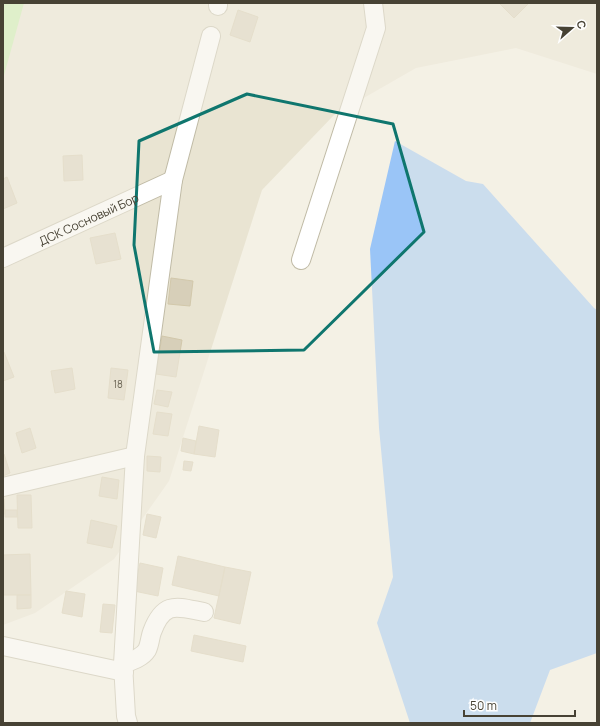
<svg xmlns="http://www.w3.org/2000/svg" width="600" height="726" font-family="Manrope,sans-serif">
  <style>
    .residential { fill: #e9e4d2 }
    .green { fill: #c5eda9 }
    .water { fill: #9ac5f7 }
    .building { fill: #d7cfb9; stroke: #d2c8ab }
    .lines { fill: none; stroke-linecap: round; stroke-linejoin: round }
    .minor-casing { stroke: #c0bba6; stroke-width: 20 }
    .minor { stroke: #fff; stroke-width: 18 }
    .marked { fill: none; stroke: #0f766e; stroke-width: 3; stroke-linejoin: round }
    .labels { text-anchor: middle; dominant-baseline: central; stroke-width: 3; stroke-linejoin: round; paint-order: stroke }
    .number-label { font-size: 10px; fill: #6b6555 }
    .street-label { font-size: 12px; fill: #474234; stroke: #fff }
  </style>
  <rect width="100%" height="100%" fill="#f4f1e5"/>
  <path class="residential" d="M3,3H597V74L516,48L416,68L334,115L262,190L169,481L114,559L35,613L3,625Z"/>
  <path class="green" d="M3,3H24L3,79Z"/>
  <path class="water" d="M395,141L466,181L483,184L594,308L597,310V653L550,670L530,723H410L377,623L393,577L379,428L370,249Z"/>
  <path class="building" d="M499,3H529L514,18Z
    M238,10L258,17L250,42L230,35Z
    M82,155L83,180L64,181L63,156Z
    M7,177L17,203L3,209V179Z
    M115,233L121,259L96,264L90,238Z
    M171,278L193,281L190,306L168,304Z
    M162,336L182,340L176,377L156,374Z
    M4,352L14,377L3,381V353Z
    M72,368L75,389L55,393L51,371Z
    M111,368L128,370L124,400L108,398Z
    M157,390L172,392L168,407L154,404Z
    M157,412L172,414L168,436L153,434Z
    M199,426L219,430L215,457L194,454Z
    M30,428L36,448L22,453L16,433Z
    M183,438L196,441L194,454L181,451Z
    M4,454L10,473L3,476V455Z
    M147,456L161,457L160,472L147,471Z
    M184,461L193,462L191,471L183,470Z
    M102,477L119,480L117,499L99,496Z
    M17,495H31L32,528H18Z
    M3,499H4L5,514H3Z
    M5,510H17V517H5Z
    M147,514L161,517L156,538L143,535Z
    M91,520L117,526L112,548L87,543Z
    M30,554L31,595H3V555Z
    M178,556L225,567L219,596L172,585Z
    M140,563L163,568L158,596L134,591Z
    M225,567L251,572L240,624L214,618Z
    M66,591L85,594L82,617L62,613Z
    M17,595H31V608L17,609Z
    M103,604L115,605L112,633L100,632Z
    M194,635L246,646L243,662L191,651Z"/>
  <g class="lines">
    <g class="minor-casing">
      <g id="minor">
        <path d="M218,6V3"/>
        <path id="s1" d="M3,258L173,180"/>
        <path d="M301,260L376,28L373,3"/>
        <path d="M3,487L135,456"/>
        <path d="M3,646L124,672"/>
        <path d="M123,664C131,661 142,658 147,650C150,644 150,637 152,632C164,600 177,607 204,612"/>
        <path d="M128,723L126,716L123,664L135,456L173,180L211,36"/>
      </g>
    </g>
    <use href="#minor" class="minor"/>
  </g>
  <path d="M0 0H600V726H0ZM247,94L393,124L424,232L304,350L154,352L134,245L139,141Z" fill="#f4f1e5" fill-opacity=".55" fill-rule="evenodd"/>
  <path class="marked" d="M247,94L393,124L424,232L304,350L154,352L134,245L139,141Z"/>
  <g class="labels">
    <g class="number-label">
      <text x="118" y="384">18</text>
    </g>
    <g class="street-label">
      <text stroke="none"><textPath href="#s1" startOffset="94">ДСК Сосновый Бор</textPath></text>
    </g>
  </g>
  <rect width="600" height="726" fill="none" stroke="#474234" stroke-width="8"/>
  <g transform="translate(572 28) rotate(70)" stroke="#ffffff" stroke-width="3" paint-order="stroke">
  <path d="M0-3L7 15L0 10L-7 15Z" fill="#474234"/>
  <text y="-6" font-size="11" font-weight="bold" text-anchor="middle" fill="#474234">С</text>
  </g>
  <path d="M464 710v6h111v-6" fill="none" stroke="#474234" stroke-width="2"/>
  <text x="470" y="710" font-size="12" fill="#474234" stroke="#ffffff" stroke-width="3" paint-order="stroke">50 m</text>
</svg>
